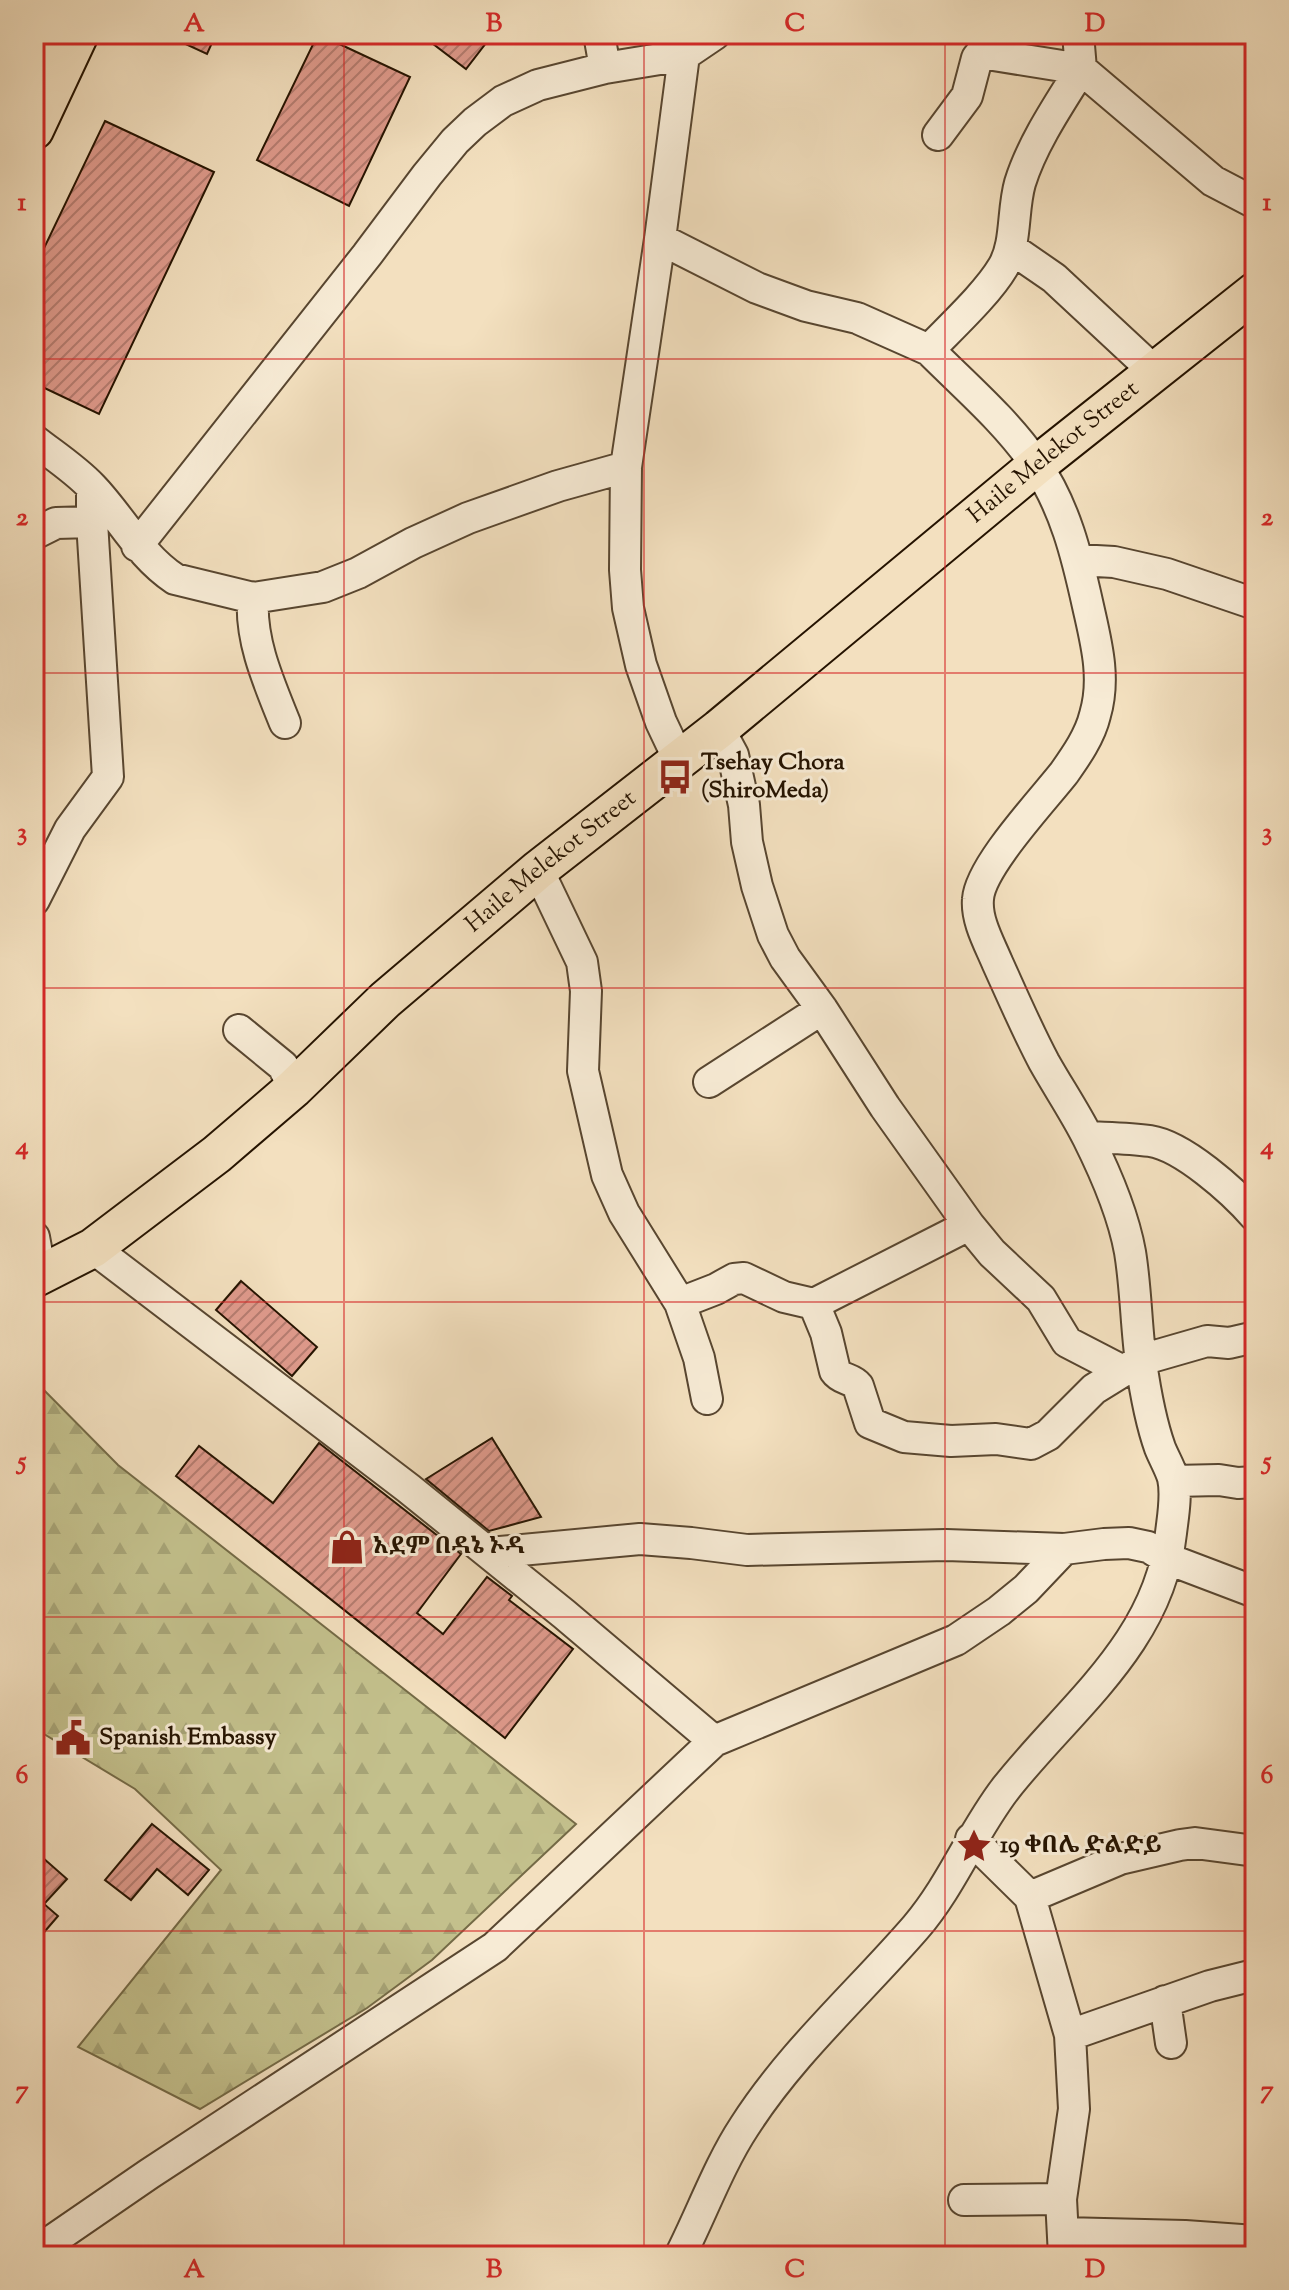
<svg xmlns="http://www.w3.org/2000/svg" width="1289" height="2290" font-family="'Sorts Mill Goudy','Noto Serif Ethiopic',serif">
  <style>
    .forest { fill: url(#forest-firs); stroke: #746a46; stroke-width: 2 }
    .building { fill: url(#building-hatch); stroke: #251300; stroke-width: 2 }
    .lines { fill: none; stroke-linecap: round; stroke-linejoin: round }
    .minor-casing { stroke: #584630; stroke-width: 34 }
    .major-casing { stroke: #251300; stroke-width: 42 }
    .minor { stroke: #f7ebd5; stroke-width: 30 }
    .major { stroke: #f3e0bf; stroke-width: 38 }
    .grid { fill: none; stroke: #d62828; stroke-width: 2; stroke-opacity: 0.55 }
    .labels { text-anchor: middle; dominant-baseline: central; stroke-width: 6; stroke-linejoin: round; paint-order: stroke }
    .street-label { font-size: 24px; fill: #251300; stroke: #f7ebd5 }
    .poi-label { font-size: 24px; font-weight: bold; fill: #251300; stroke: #f7ebd5; text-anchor: start }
    .neatline { fill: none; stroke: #d62828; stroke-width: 3 }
    .grid-label { font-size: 26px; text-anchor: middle; font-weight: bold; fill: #d62828 }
  </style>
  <defs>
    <pattern id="forest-firs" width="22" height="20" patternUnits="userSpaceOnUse" patternTransform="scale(2)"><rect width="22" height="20" fill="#c3c08c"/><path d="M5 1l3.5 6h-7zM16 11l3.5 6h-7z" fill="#a7a477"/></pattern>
    <pattern id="building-hatch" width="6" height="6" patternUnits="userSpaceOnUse" patternTransform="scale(2)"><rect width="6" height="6" fill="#df9a8c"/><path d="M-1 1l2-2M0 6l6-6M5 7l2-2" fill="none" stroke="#b57c70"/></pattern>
  </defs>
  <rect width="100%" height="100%" fill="#f3e0bf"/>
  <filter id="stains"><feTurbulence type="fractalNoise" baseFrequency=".0025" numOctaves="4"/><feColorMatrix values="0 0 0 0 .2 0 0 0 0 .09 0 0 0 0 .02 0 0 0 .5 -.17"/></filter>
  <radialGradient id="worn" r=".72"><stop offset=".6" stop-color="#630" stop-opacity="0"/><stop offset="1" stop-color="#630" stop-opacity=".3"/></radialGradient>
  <path class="forest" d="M34,1380L118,1465L576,1824L432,1960L367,2008L200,2109L78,2047L221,1870L135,1789L34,1728Z"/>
  <path class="building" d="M164,34H216L207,54Z
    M318,34L410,77L349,206L257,160Z
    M420,34H493L466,69Z
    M105,121L214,172L99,414L34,383V269Z
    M241,1281L317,1347L292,1376L216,1310Z
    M492,1438L541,1517L489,1531L426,1479Z
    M319,1443L461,1554L417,1613L443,1634L487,1577L512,1596L509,1600L573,1649L505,1738L176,1476L199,1446L273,1503Z
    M152,1824L209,1870L188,1895L157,1869L131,1900L105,1880Z
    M34,1850L67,1879L44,1904L58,1916L34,1944Z"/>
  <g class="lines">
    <g class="minor-casing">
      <path id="minor" d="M599,34L605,68
        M1078,34L1081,69L1213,181L1255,203
        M660,239L757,288L806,306L857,318L929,350
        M1012,249L1054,278L1154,371
        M34,440C53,455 75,469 92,487C121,517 139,555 175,579L253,598L323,587L358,573L413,543L468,518L558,486L626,467
        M34,534L56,523L92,522
        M137,546L367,255L427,175L455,141L475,122L503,101L538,85L605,68L684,55L715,34
        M1078,560L1114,562L1167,574L1255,604
        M253,598C250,641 269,683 285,723
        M719,729L733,755L744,805L747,842L757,886L773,935L785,958L822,1009L885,1107L969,1225L814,1304L826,1333L835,1371C841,1380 852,1378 858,1386L870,1423L904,1437L951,1441L996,1439L1031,1444L1048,1435L1094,1389L1141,1360L1207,1341L1229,1343L1255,1337
        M679,760L661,722L641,665L628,608L625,570L626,467L660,239L684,55L689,36
        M538,870L582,962L586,991L583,1071L607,1175L624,1213L680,1303L716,1289L734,1279L744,1278L784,1297L814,1304
        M34,900L70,829L108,777L92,522V487
        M239,1030L283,1066L294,1088
        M709,1082L822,1009
        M1088,1137C1108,1138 1130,1138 1150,1141C1183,1146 1233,1191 1255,1216
        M969,1225L992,1253L1041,1299L1067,1342L1123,1371
        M34,1237L41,1275
        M93,1248L408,1488L564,1614L714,1741
        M680,1303L699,1358L707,1399
        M1174,1481L1219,1480L1238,1483L1255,1482
        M489,1553L640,1539L691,1543L747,1550L946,1545L1064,1549
        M971,1839L1030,1897L1070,2035L1074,2109L1061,2199L1064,2256
        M1030,1897L1120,1859L1180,1845L1195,1843L1255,1851
        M1165,2001L1171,2043
        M1070,2035L1210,1986L1254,1975
        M964,2200L1061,2199
        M1063,2233L1185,2236L1255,2241
        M34,2253L149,2174L495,1947L714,1741L956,1640L999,1611L1026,1589L1064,1549L1104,1544L1129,1543L1148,1547L1168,1559L1255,1592
        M680,2256C701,2215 719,2165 744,2127C791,2053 859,1993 916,1927C952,1885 972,1832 1006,1788C1069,1708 1159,1643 1171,1533C1173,1516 1177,1495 1173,1478C1170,1468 1164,1458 1160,1448C1150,1420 1145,1390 1141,1362C1136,1325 1136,1288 1130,1252C1123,1213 1106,1174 1088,1138C1075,1112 1058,1087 1044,1062C1027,1030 1012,995 997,962C989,943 976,920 978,899C980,867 1042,801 1064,773C1076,756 1090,736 1095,715C1106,678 1096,642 1088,606C1077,556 1065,506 1035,463C1006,421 965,386 929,350C951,327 987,294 1003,267C1017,243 1012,211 1020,183C1032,144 1059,104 1081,69L981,53L977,58L967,96L938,135"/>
    </g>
    <g class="major-casing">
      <g id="major">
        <path d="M34,61L47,34"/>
        <path d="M34,130L79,34"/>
        <path id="s1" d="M34,1278L93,1248L217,1154L294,1088L385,1000L538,870L719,729L1037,465L1255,292"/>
      </g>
    </g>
    <use href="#minor" class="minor"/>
    <use href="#major" class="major"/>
  </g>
  <path class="grid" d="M344,34V2256M644,34V2256M945,34V2256M34,359H1255M34,673H1255M34,988H1255M34,1302H1255M34,1617H1255M34,1931H1255"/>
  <defs>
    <g id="bus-bare" transform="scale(2.76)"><path d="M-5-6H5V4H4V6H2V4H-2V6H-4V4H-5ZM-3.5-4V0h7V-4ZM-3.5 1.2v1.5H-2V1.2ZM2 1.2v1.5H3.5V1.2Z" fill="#8f2418" stroke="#f7ebd5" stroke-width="2.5" paint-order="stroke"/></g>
    <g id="shop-bare" transform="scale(2.76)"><path d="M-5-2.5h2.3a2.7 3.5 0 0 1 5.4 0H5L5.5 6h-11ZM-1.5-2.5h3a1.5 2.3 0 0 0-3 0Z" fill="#8f2418" stroke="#f7ebd5" stroke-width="2.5" paint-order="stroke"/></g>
    <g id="civic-bare" transform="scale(2.76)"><path d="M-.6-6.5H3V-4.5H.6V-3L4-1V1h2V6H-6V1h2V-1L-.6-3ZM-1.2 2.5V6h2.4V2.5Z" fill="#8f2418" stroke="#f7ebd5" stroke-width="2.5" paint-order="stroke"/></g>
    <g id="sight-bare" transform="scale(2.76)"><path d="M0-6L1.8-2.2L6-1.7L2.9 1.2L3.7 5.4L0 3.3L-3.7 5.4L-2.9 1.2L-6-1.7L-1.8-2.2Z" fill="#8f2418" stroke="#f7ebd5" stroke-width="2.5" paint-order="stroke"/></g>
  </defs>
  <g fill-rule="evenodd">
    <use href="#bus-bare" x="675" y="777"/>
    <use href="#shop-bare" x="347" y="1547"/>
    <use href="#civic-bare" x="73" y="1738"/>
    <use href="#sight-bare" x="974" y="1846"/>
  </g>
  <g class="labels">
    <g class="street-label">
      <text stroke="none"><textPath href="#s1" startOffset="1314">Haile Melekot Street</textPath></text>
      <text stroke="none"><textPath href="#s1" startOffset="666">Haile Melekot Street</textPath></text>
    </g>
    <g class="poi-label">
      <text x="701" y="763">Tsehay Chora<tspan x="701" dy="28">(ShiroMeda)</tspan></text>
      <text x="373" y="1547">አደም በዳኔ ኦዳ</text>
      <text x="99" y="1738">Spanish Embassy</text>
      <text x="1000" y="1846">19 ቀበሌ ድልድይ</text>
    </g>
  </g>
  <rect width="1289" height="2290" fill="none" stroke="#f3e0bf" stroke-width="88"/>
  <rect x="44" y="44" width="1201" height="2202" class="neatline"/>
  <g class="grid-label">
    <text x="194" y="31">A</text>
    <text x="494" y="31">B</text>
    <text x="795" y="31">C</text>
    <text x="1095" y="31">D</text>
    <text x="22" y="210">1</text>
    <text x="1267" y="210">1</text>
    <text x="22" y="525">2</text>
    <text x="1267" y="525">2</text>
    <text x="22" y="840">3</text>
    <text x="1267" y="840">3</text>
    <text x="22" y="1154">4</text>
    <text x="1267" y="1154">4</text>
    <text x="22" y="1469">5</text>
    <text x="1267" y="1469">5</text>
    <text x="22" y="1783">6</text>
    <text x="1267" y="1783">6</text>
    <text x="22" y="2098">7</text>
    <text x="1267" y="2098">7</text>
    <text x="194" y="2277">A</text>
    <text x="494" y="2277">B</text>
    <text x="795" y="2277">C</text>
    <text x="1095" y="2277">D</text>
  </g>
  <rect width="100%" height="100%" filter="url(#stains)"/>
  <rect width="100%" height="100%" fill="url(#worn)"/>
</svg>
